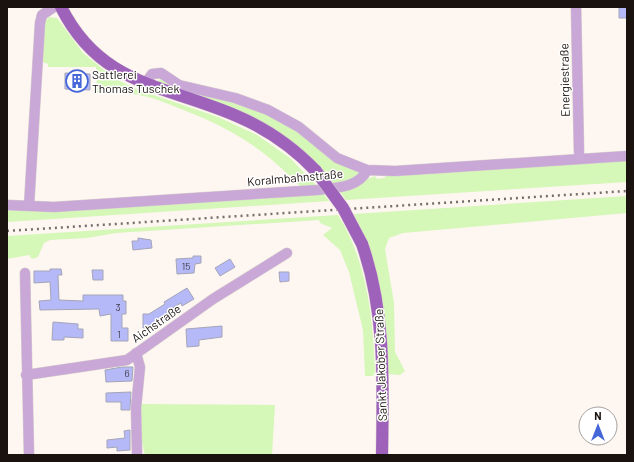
<svg xmlns="http://www.w3.org/2000/svg" width="634" height="462" font-family="Barlow,sans-serif">
  <style>
    .green { fill: #d5f7b7 }
    .building { fill: #b5b9f7; stroke: #a4a5b8 }
    .lines { fill: none; stroke-linecap: round; stroke-linejoin: round }
    .minor-casing { stroke: #d9d2cd; stroke-width: 11 }
    .major-casing { stroke: #d9d2cd; stroke-width: 13 }
    .minor { stroke: #c9a8d8; stroke-width: 10 }
    .major { stroke: #9f62ba; stroke-width: 12 }
    .rail { stroke: #766e6a; stroke-width: 2.5; stroke-dasharray: 2 4; stroke-linecap: butt }
    .major-bridge-casing { stroke: #d9d2cd; stroke-width: 13; stroke-linecap: butt }
    .major-bridge { stroke: #9f62ba; stroke-width: 12 }
    .labels { text-anchor: middle; dominant-baseline: central; stroke-width: 3; stroke-linejoin: round; paint-order: stroke }
    .number-label { font-size: 10px; fill: #403c48 }
    .poi-label { font-size: 12px; fill: #19120e; stroke: #fff; text-anchor: start }
    .street-label { font-size: 12px; fill: #19120e; stroke: #fff }
  </style>
  <rect width="100%" height="100%" fill="#fef6f1"/>
  <path class="green" d="M49,17L57,18L83,53L114,78L136,89L218,117L257,135L290,158L318,187L302,188C263,148 233,129 181,109C168,104 156,98 143,96C129,92 112,94 97,93L96,67H48V64L43,62L41,64L45,21Z
    M160,78L270,113L360,171L359,176L335,185L308,156L158,82Z
    M627,158V182L346,200L339,190L375,176L377,179L384,178L387,175Z
    M322,192L329,201L7,222V208Z
    M627,196V213L403,233L389,238L385,249L394,303L395,352L405,371L400,375L388,374L368,243L354,214Z
    M338,215C367,261 373,317 375,372L373,376H365L363,330L349,272L340,250L323,235L332,228L320,223L319,220L116,233L87,238L50,240L44,243L38,257L32,259L29,255L7,259V236Z
    M141,404L275,405L272,455H145L140,435Z"/>
  <path class="building" d="M619,7H627V18H619Z
    M65,73L90,74V90L65,89Z
    M138,238L151,240L152,248L133,250L132,241H138Z
    M193,256H201V263L195,264L194,273L177,274L176,259L193,258Z
    M230,259L235,267L220,276L215,268Z
    M50,269H61L62,275H58L59,300L83,301V295H123V301H126V314H122V328H128V341H111V314L100,316L99,309L40,310L39,301L51,300L50,282L34,283V271H50Z
    M92,270H103V280H93Z
    M279,272H289V281L280,282Z
    M187,288L194,299L182,306L181,303L167,311L171,318L164,323L163,321L152,328H143V314H149L165,304L164,302Z
    M53,322L78,324V329H83V338L64,337V340H52Z
    M222,326V337L199,340V346L187,347L186,329Z
    M122,367H133L132,381L106,382L105,370Z
    M131,392L130,410H121V402H106V393Z
    M130,430V450L117,451V447L107,448V440L125,438L124,431Z"/>
  <g class="lines">
    <g class="minor-casing">
      <path id="minor" d="M576,7L579,152
        M145,84L152,74L161,73L179,85L235,98L268,110L299,127L337,158L367,170L395,171L627,156
        M7,205L54,207L317,190C334,188 359,188 367,170
        M29,206L40,23L42,15L54,7
        M25,273L29,455
        M136,353L140,367L136,408L137,453
        M26,375L127,360L213,299L287,253"/>
    </g>
    <g class="major-casing">
      <path id="major" d="M61,7C101,87 167,85 239,117C269,130 294,148 316,171
        M362,244C386,312 383,384 382,455"/>
    </g>
    <use href="#minor" class="minor"/>
    <use href="#major" class="major"/>
    <path class="rail" d="M7,231L627,191"/>
    <g class="major-bridge-casing">
      <path id="major-bridge" d="M316,171L343,208L362,244"/>
    </g>
    <use href="#major-bridge" class="major-bridge"/>
  </g>
  <defs>
    <g id="building-ring" transform="scale(1.15)"><circle r="9.5" fill="#fff" stroke="#4566d9" stroke-width="1.5"/><path d="M-4-6H4V6H1V3H-1V6H-4ZM-2.5-4.3h1.7v1.8h-1.7ZM.8-4.3h1.7v1.8H.8ZM-2.5-1h1.7V.8h-1.7ZM.8-1h1.7V.8H.8Z" fill="#4566d9"/></g>
  </defs>
  <g fill-rule="evenodd">
    <use href="#building-ring" x="77" y="81"/>
  </g>
  <g class="labels">
    <g class="number-label">
      <text x="186" y="266">15</text>
      <text x="118" y="307">3</text>
      <text x="119" y="334">1</text>
      <text x="127" y="373">6</text>
    </g>
    <g class="poi-label">
      <text x="92" y="74">Sattlerei<tspan x="92" dy="14">Thomas Tuschek</tspan></text>
    </g>
    <g class="street-label">
      <text transform="translate(564 80) rotate(-91)">Energiestraße</text>
      <text transform="translate(295 177) rotate(-5)">Koralmbahnstraße</text>
      <text transform="translate(156 323) rotate(-35)">Aichstraße</text>
      <text transform="translate(380 365) rotate(-92)">Sankt Jakober Straße</text>
    </g>
  </g>
  <rect width="634" height="462" fill="none" stroke="#19120e" stroke-width="16"/>
  <g transform="translate(598 426)"><circle r="19" fill="#ffffff" stroke="#a3a09f"/>
  <path d="M0-3L7 15L0 10L-7 15Z" fill="#4566d9"/>
  <text y="-6" font-size="11" font-weight="bold" text-anchor="middle" fill="#19120e">N</text>
  </g>
</svg>
